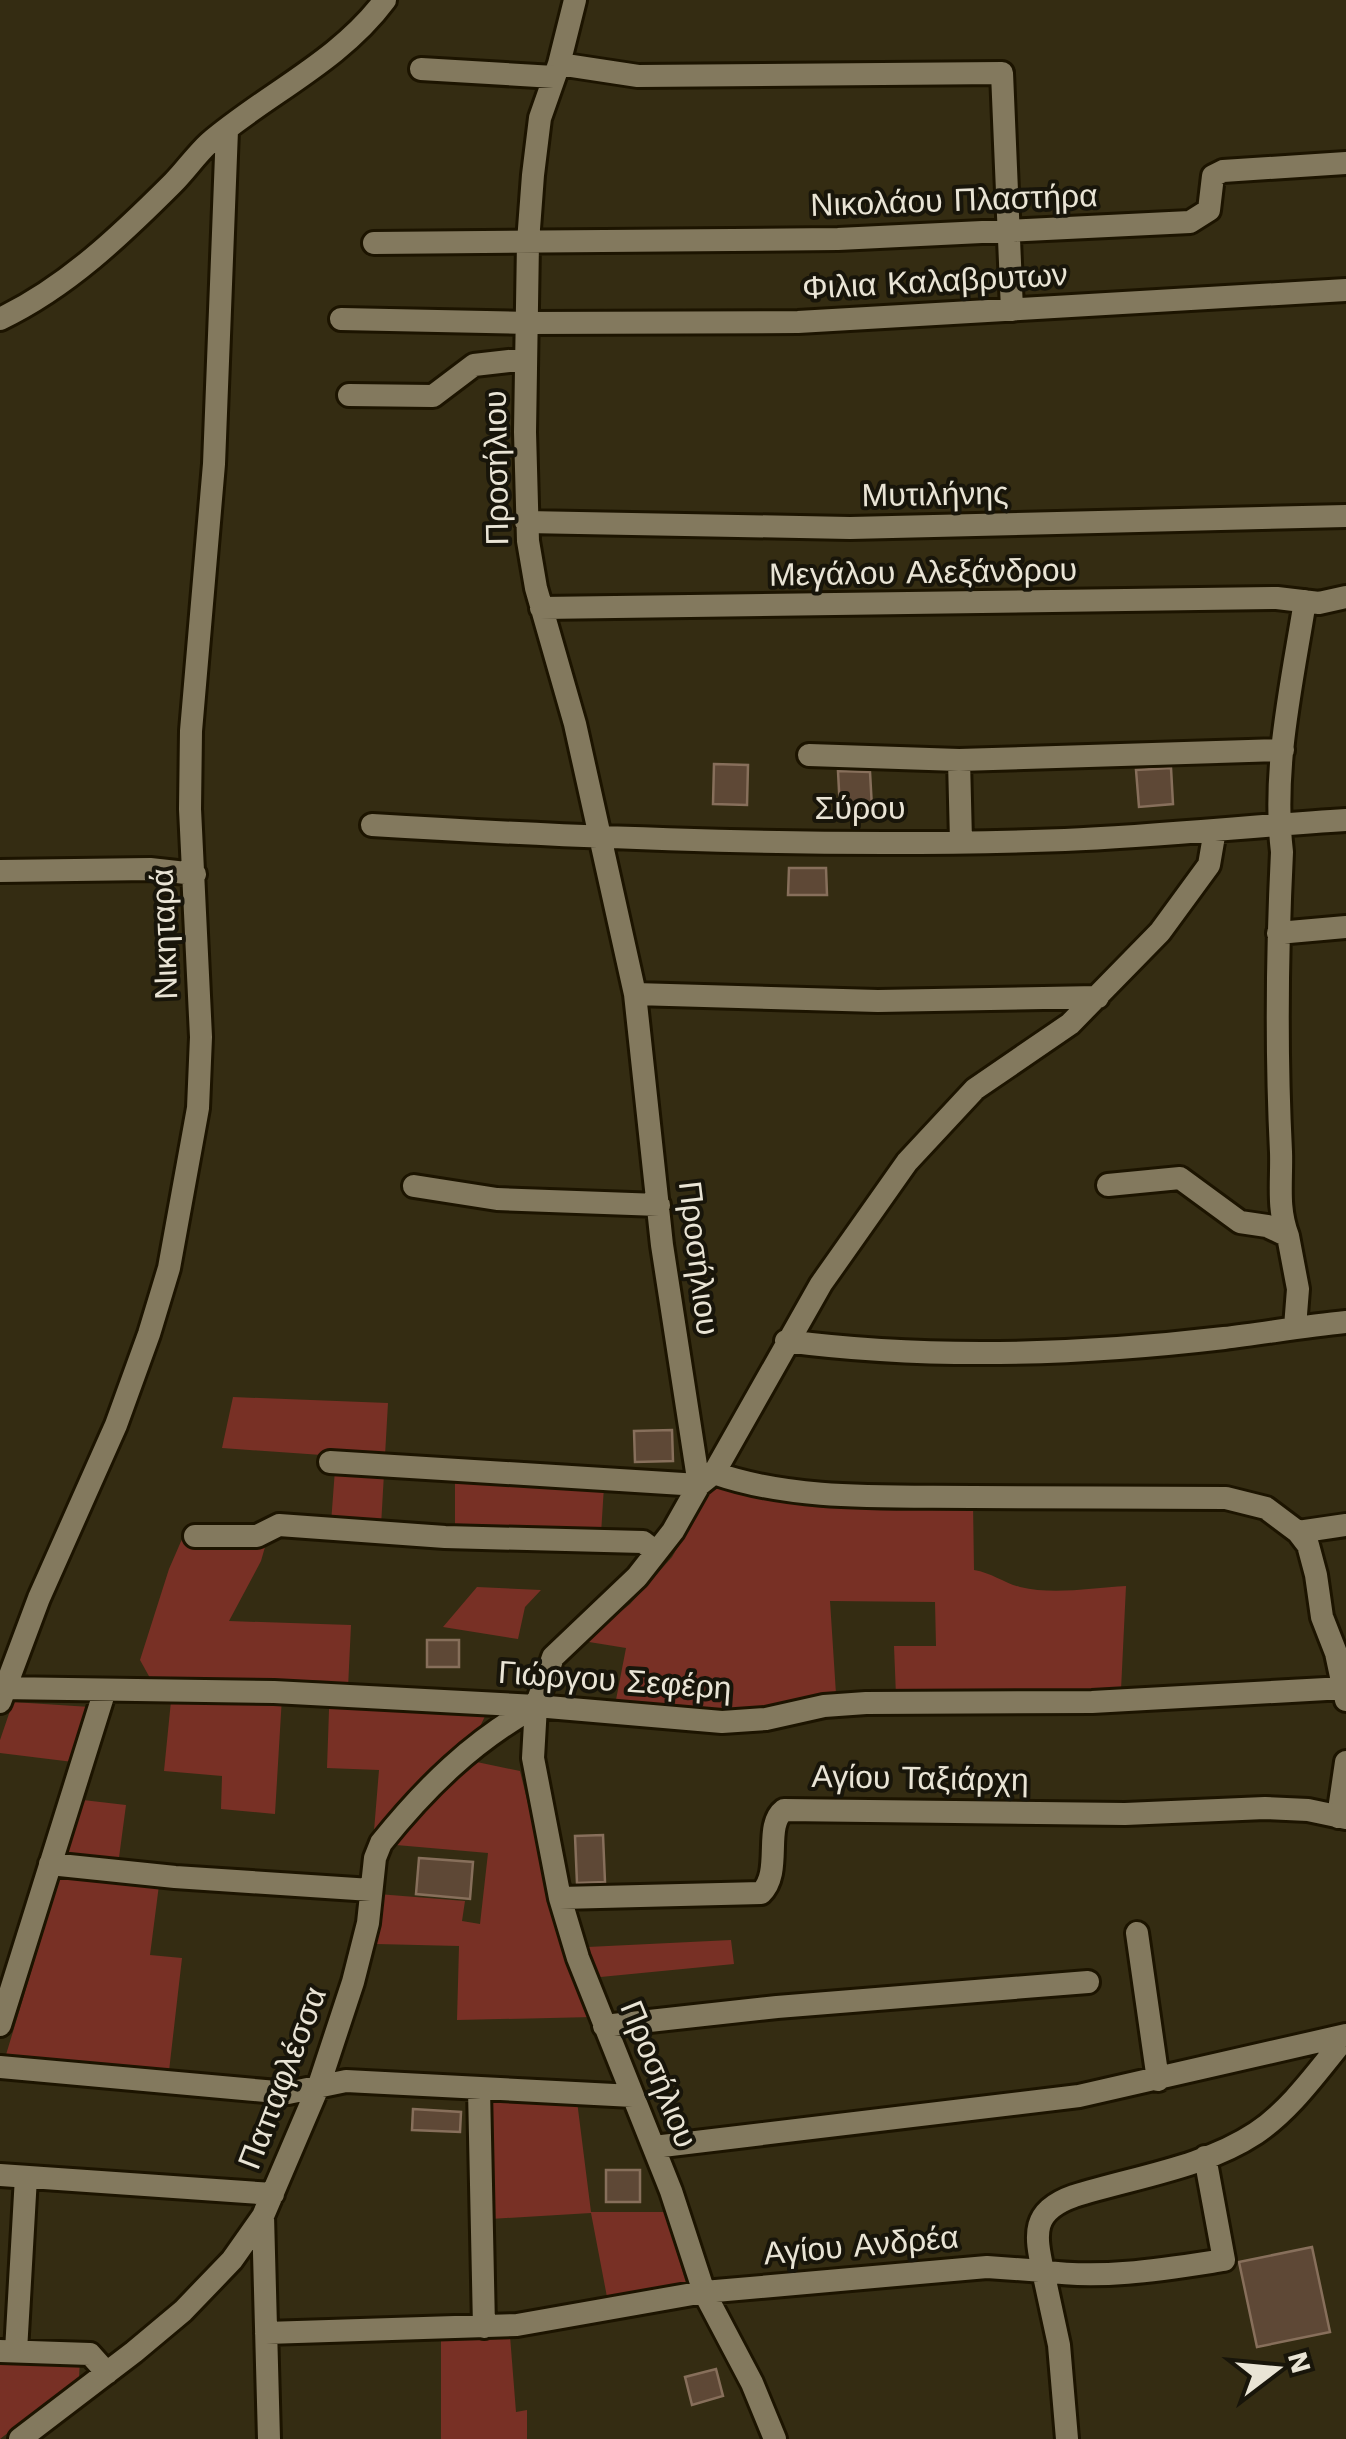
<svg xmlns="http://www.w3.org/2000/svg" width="1346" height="2439" font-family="'Work Sans',sans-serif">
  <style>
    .green { fill: #783025 }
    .building { fill: #5e4836; stroke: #876f5b; stroke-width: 2.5 }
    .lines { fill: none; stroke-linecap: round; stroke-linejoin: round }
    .minor-casing { stroke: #1c1400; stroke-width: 28 }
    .minor { stroke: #83795e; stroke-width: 22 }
    .labels { text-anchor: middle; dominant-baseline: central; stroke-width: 8; stroke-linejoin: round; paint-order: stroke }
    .street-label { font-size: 32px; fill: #e9e4d5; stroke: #18150a }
  </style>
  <rect width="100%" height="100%" fill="#342c12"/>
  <path class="green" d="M233,1397L388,1403L381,1526L331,1523L336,1456L222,1448Z
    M455,1479L604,1486L601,1534L455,1532Z
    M715,1483L973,1503L974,1570C992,1573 1004,1583 1020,1587C1053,1595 1092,1588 1126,1586L1121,1690L896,1696L894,1646H936L935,1602L830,1601L836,1694L753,1711L615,1705L626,1648L583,1641L630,1604L672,1557Z
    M189,1523L257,1528L249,1546L265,1547L261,1561L229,1621L351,1625L347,1709L487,1712L476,1735L453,1757L520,1771L545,1873L567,1948L731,1940L734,1964L580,1979L593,2017L457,2020L459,1946L376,1944L378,1894L465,1901L462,1921L480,1924L488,1853L373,1843L379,1770L327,1768L330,1681L283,1680L275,1814L221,1809L222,1776L164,1771L173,1681L150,1678L140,1660L169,1569Z
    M477,1587L541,1590L525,1607L518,1639L443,1627Z
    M13,1702L90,1707L73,1762L0,1753V1740Z
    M83,1800L126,1805L116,1880L159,1885L150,1955L182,1958L169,2071L5,2058Z
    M487,2099L577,2101L591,2212H665L686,2283L607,2297L591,2213L490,2219Z
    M510,2336L516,2412L527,2410V2439H441V2339Z
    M80,2359L79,2378L0,2439V2360Z"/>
  <path class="building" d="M714,764L748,765L747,805L713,804Z
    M1171,768L1173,804L1139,807L1136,770Z
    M838,771L870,772L872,808L840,810Z
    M789,868H826L827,895H788Z
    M672,1430L673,1461L635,1462L634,1431Z
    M427,1640H459V1667H427Z
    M603,1835L605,1882L577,1883L575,1836Z
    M419,1858L473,1862L470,1899L416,1894Z
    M413,2109L461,2112L460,2132L412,2130Z
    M606,2170H640V2202H606Z
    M1312,2247L1330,2332L1257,2347L1239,2262Z
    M716,2369L723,2396L692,2405L685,2377Z"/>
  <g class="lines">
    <g class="minor-casing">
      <path id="minor" d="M575,0L559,64L540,118L533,175L528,242L525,432L528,541L536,588L575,724L635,994L662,1245L699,1485L673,1531L637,1577L553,1657L536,1706L533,1758L560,1898L578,1958L671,2191L704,2292L752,2383L775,2439
        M559,64L638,76L1002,73L1012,310
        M421,69L554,77
        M374,243L838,239L1190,222L1209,210L1213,176L1223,171L1346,163
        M0,319C67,287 121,235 173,183C185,171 196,155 209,143C266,94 339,62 385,0
        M341,319L528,323L798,322L1346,290
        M349,395L433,396L474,365L526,359
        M526,522L850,528L1346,516
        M541,608L1277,598L1319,603L1346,597
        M809,755L959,760L1283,750
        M959,760L961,841
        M372,825C602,839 835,848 1065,840C1159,836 1252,826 1346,820
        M0,871L150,869L195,874
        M1278,933L1346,927
        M635,994L878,1001L1098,997
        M1108,1185L1180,1178L1240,1222L1267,1226L1288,1236L1298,1289L1295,1327
        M414,1186L497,1199L659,1205
        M1288,1236C1277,1208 1282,1181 1281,1152C1276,1052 1277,953 1282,852C1272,769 1292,683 1305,601
        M786,1341C931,1360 1079,1355 1224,1338C1265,1333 1305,1326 1346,1322
        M330,1462L699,1485
        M714,1473C794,1501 887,1496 972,1497C1057,1497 1141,1498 1226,1498L1266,1508L1298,1532L1308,1545L1316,1575L1322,1617L1336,1653L1346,1700
        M699,1485L714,1473L821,1284L907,1162L975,1089L1070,1024L1160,932L1209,865L1215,830
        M1298,1532L1346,1525
        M195,1536H257L279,1525L445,1537L643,1542L656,1552
        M0,1688L274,1692L536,1706L722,1722L766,1719L824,1706L866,1703L1092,1702L1344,1688
        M0,1702L39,1598L116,1425L149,1334L169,1268L198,1108L201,1037L190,809L191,731L214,464L227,130
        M1338,1817L1346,1762
        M50,1864L175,1877L371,1890
        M560,1898L761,1893C783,1872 763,1826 784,1810L1125,1814L1265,1808L1308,1810L1346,1818
        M1137,1933L1158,2080
        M0,2025L105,1690
        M604,2026L777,2007L1088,1982
        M0,2067L288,2093L346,2081L633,2096
        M479,2089L484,2327
        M654,2147L1079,2096L1346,2035
        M0,2175L273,2194
        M263,2216L269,2439
        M266,2333L517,2325L704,2292L987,2267L1043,2271C1035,2234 1031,2211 1074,2196C1134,2177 1203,2168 1256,2133C1292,2109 1319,2069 1346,2037
        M0,2351L90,2354L107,2373
        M16,2351L26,2177
        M20,2439L134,2352L183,2311L232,2260L263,2216L319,2085L353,1982L368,1923L375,1858L381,1843C426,1787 473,1741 536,1706
        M1067,2439L1059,2345L1043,2271C1102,2280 1165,2269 1224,2260L1205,2157"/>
    </g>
    <use href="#minor" class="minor"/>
  </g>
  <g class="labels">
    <g class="street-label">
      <text transform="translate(954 200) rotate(-2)">Νικολάου Πλαστήρα</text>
      <text transform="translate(935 281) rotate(-3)">Φιλια Καλαβρυτων</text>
      <text transform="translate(496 468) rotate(-91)">Προσήλιου</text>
      <text transform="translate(935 494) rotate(-1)">Μυτιλήνης</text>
      <text transform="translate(923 572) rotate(-1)">Μεγάλου Αλεξάνδρου</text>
      <text x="860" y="808">Σύρου</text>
      <text transform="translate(164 934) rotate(-92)">Νικηταρά</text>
      <text transform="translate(699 1258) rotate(83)">Προσήλιου</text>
      <text transform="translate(615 1680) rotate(4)">Γιώργου Σεφέρη</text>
      <text transform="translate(920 1778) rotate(1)">Αγίου Ταξιάρχη</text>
      <text transform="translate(659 2074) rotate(68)">Προσήλιου</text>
      <text transform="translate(282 2078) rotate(-69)">Παπαφλέσσα</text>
      <text transform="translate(861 2245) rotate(-5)">Αγίου Ανδρέα</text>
    </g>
  </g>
  <g transform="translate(1276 2369) rotate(74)" stroke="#18150a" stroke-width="8" paint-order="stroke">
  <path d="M0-8L18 38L0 25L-18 38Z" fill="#e9e4d5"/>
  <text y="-15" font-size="28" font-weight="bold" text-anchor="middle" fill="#e9e4d5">N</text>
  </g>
</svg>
